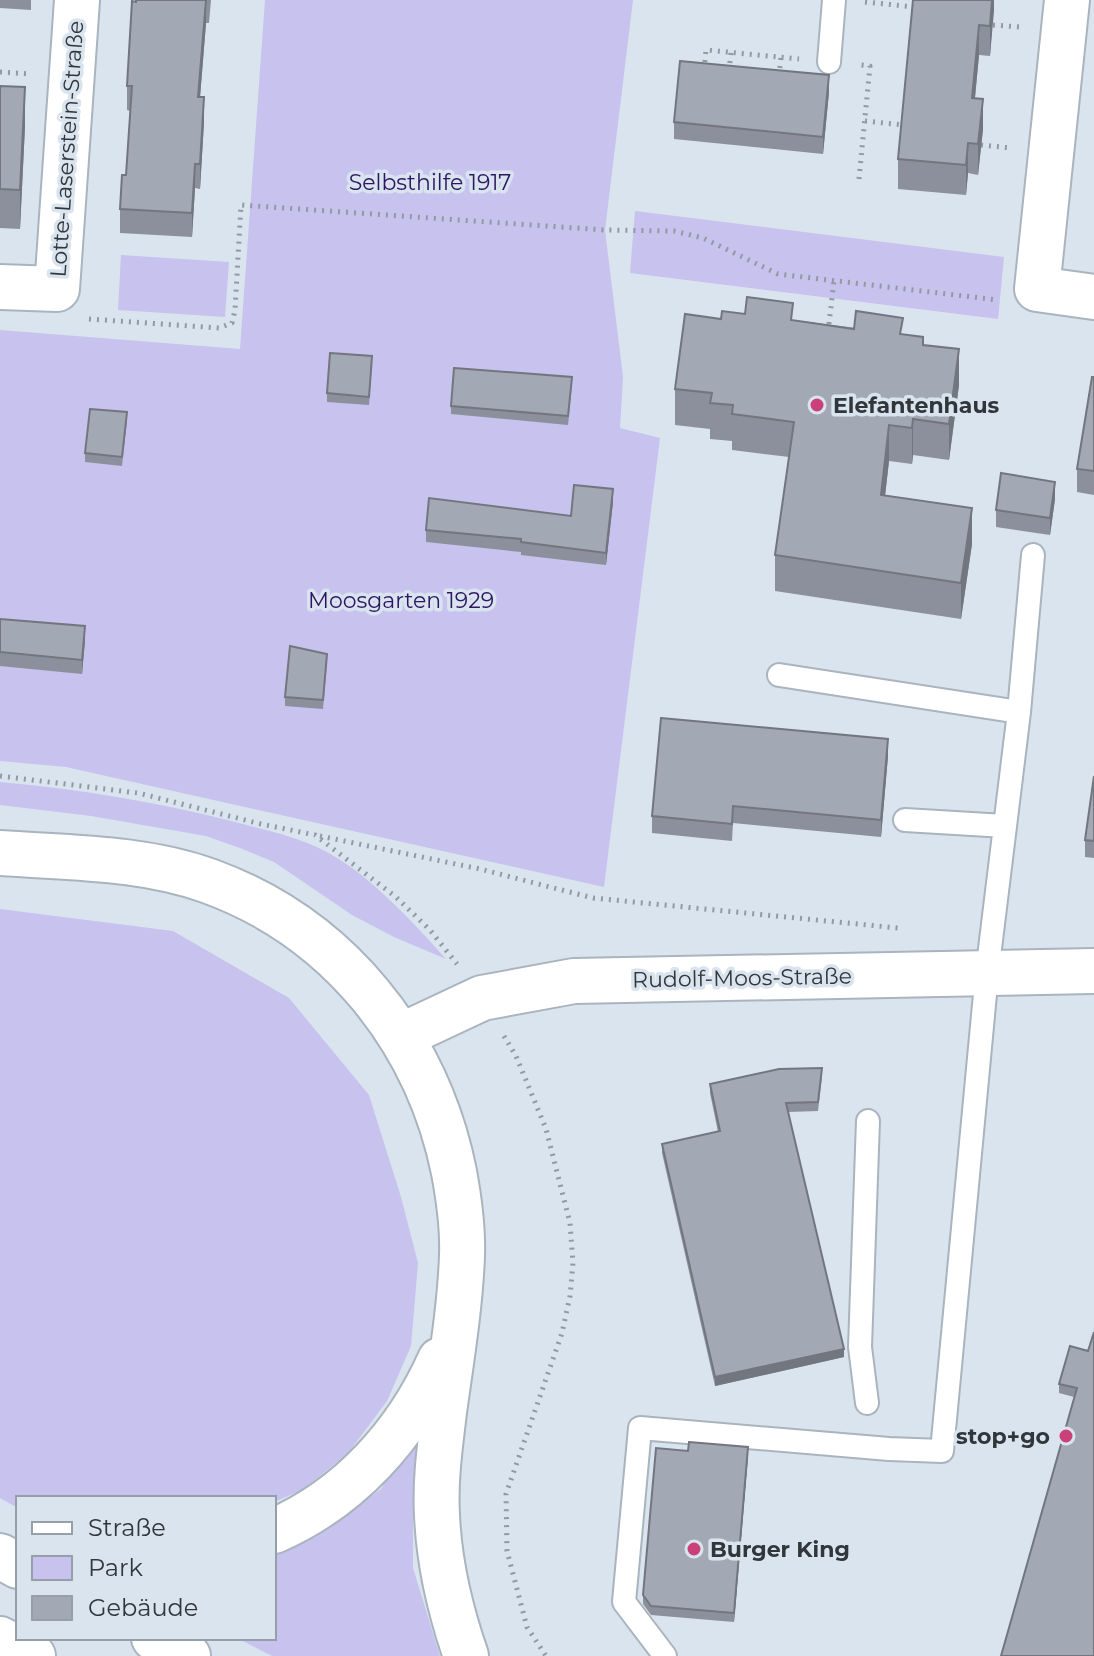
<svg xmlns="http://www.w3.org/2000/svg" width="1094" height="1656" font-family="Montserrat,sans-serif">
  <style>
    .green { fill: #c7c2ee }
    .lines { fill: none; stroke-linecap: round; stroke-linejoin: round }
    .lane-casing { stroke: #a9b4be; stroke-width: 26 }
    .street-casing { stroke: #a9b4be; stroke-width: 48 }
    .highway-casing { stroke: #a9b4be; stroke-width: 48 }
    .path { stroke: #9199a1; stroke-width: 5; stroke-dasharray: 2 6; stroke-linecap: butt }
    .lane { stroke: #fff; stroke-width: 22 }
    .street { stroke: #fff; stroke-width: 44 }
    .highway { stroke: #fff; stroke-width: 44 }
    .wall { fill: #8c909c }
    .shaded-wall { fill: #72767f }
    .building { fill: #a3a8b5; stroke: #72767f; stroke-width: 2 }
    .poi-dot { fill: #ca417a; stroke: #d9e4ef; stroke-width: 3 }
    .labels { text-anchor: middle; dominant-baseline: central; stroke-width: 7; stroke-linejoin: round; paint-order: stroke }
    .street-label { font-size: 22px; fill: #31363a; stroke: #d9e4ef }
    .park-label { font-size: 22px; fill: #2e1664; stroke: #d9e4ef }
    .poi-label { font-size: 22px; font-weight: bold; fill: #31363a; stroke: #d9e4ef; text-anchor: start }
  </style>
  <rect width="100%" height="100%" fill="#d9e4ef"/>
  <path class="green" d="M265,0H633L605,230L623,377L620,428L660,438L604,887L66,767L0,761V330L240,349Z
    M635,211L1004,257L998,319L630,273Z
    M121,255L229,262L225,317L118,310Z
    M0,782C80,789 157,802 235,822C264,830 296,836 323,850C367,872 413,922 446,959L394,937L352,915L274,862L240,848L206,836L91,816L0,805Z
    M0,909L173,931L289,998L369,1095L401,1197L418,1263L411,1346L387,1401L349,1452L304,1489L274,1502V1498H18V1508L0,1498Z
    M426,1404L413,1493V1568L440,1656H272L237,1638H274V1551L315,1537L381,1489L398,1460Z"/>
  <g class="lines">
    <g class="lane-casing">
      <path id="lane" d="M829,62L834,0
        M779,675L1019,712
        M905,820L1005,826
        M867,1403L860,1347L868,1121
        M665,1656L624,1602L640,1428L889,1449L942,1451L987,973L1019,712L1033,555"/>
    </g>
    <g class="street-casing">
      <path id="street" d="M1067,0L1037,289L1094,297
        M0,287L57,289L77,0
        M401,1036L482,998L574,981L1094,971"/>
    </g>
    <g class="highway-casing">
      <path id="highway" d="M0,853C69,858 143,857 209,881C338,928 427,1039 454,1172C459,1199 463,1229 462,1256C460,1308 451,1361 444,1412C440,1446 435,1480 437,1515C439,1564 450,1610 466,1656
        M274,1531C350,1498 407,1434 440,1360
        M0,1556L18,1566
        M154,1638L188,1656
        M0,1639L33,1656"/>
    </g>
    <path class="path" d="M865,2L915,7
      M993,25L1020,27
      M704,70L706,50L799,59
      M729,71L731,52
      M0,72L31,74
      M779,76L781,57
      M865,121L903,125
      M981,145L1011,148
      M859,179L870,66L861,65
      M89,319L219,328L232,323L235,310L241,205L605,230L674,231L703,238L778,274L998,300
      M828,332L834,281
      M0,776L138,793L261,824L315,835L396,897L430,930L457,964
      M320,836L480,869L593,898L898,928
      M504,1036L516,1056L546,1129L570,1223L573,1263L570,1296L562,1333L506,1494L507,1551L527,1627L546,1656"/>
    <use href="#lane" class="lane"/>
    <use href="#street" class="street"/>
    <use href="#highway" class="highway"/>
  </g>
  <path class="wall" d="M0,0H31V10L0,8Z
    M136,0H211L209,23H206L200,97L204,122L200,189L195,188L192,237L120,233V209L126,175L130,111L127,110V86Z
    M994,0L990,56L979,55L975,98L983,129L978,175L968,173L966,195L898,189V159Z
    M0,86L25,126L20,229L0,228Z
    M829,92L823,154L674,139V122Z
    M721,319L793,320L903,334L923,345L959,385L949,460L913,455L912,464L889,461L885,496L972,544L961,619L775,591V555L789,457L732,450V441L710,439V429L675,425V389Z
    M372,365L369,405L327,402V393Z
    M1094,377V495L1077,492V469Z
    M572,385L568,425L451,414V406Z
    M127,421L122,466L85,462V453Z
    M1055,499L1050,535L996,527V510Z
    M613,502L606,565L521,555V552L426,542V530L571,516Z
    M0,619L85,640L82,674L0,666Z
    M327,663L323,709L285,706V697Z
    M888,756L881,837L733,823L732,841L652,833V816Z
    M1094,776V858L1085,857V840Z
    M822,1077L818,1111L788,1112L844,1357L715,1386L662,1153V1144L718,1132L710,1093V1084Z
    M1088,1351L1074,1397L1059,1393V1384Z
    M748,1456L734,1622L651,1615L643,1604V1595Z"/>
  <path class="shaded-wall" d="M206,0V23L198,122V97Z
    M992,0H994V11L990,56V26Z
    M979,25V55L972,128V98Z
    M829,75V92L823,154V137Z
    M25,87V126L20,229V190Z
    M204,97V122L200,189V164Z
    M983,99V129L978,175V144Z
    M968,143V173L966,195V165Z
    M195,164V188L192,237V213Z
    M959,349V385L949,460V424Z
    M913,419V455L912,464V428Z
    M889,425V461L881,531V495Z
    M1055,482V499L1050,535V518Z
    M613,489V502L606,565V553Z
    M972,508V544L961,619V583Z
    M85,626V640L82,674V660Z
    M888,739V756L881,837V820Z
    M844,1349V1357L715,1386V1377Z
    M748,1447V1456L734,1622V1613Z"/>
  <path class="building" d="M136,0H206L198,97H204L200,164H195L192,213L120,209L122,175H126L132,86H127L132,1L136,2Z
    M913,0H992L990,26L979,25L972,98L983,99L978,144L968,143L966,165L898,159Z
    M680,61L829,75L823,137L674,122Z
    M0,86L25,87L20,190L0,189Z
    M747,297L793,303L791,320L854,329L856,311L903,318L900,334L923,337V345L959,349L949,424L913,419L912,428L889,425L881,495L972,508L961,583L775,555L794,422L732,414L733,405L710,403L712,393L675,389L685,314L721,319L722,311L745,314Z
    M330,353L372,356L369,397L327,393Z
    M454,368L572,377L568,416L451,406Z
    M1092,377H1094V471L1077,469Z
    M90,409L127,412L122,457L85,453Z
    M1001,473L1055,482L1050,518L996,510Z
    M574,485L613,489L606,553L521,542V539L426,530L429,498L571,516Z
    M0,619L85,626L82,660L0,652Z
    M290,646L327,654L323,700L285,697Z
    M661,718L888,739L881,820L733,806L732,824L652,816Z
    M1094,776V841L1085,840Z
    M822,1068L818,1102L786,1103L844,1349L715,1377L662,1144L720,1131L710,1084L779,1069Z
    M1094,1332V1656H1001L1077,1388L1059,1384L1070,1346L1088,1351Z
    M689,1442L748,1447L734,1613L651,1606L643,1595L656,1448L688,1451Z"/>
  <g class="poi-dot">
    <circle cx="817" cy="405" r="8"/>
    <circle cx="1066" cy="1436" r="8"/>
    <circle cx="694" cy="1549" r="8"/>
  </g>
  <g class="labels">
    <g class="street-label">
      <text transform="translate(67 149) rotate(-86)">Lotte-Laserstein-Straße</text>
      <text transform="translate(742 978) rotate(-1)">Rudolf-Moos-Straße</text>
    </g>
    <g class="park-label">
      <text x="430" y="182">Selbsthilfe 1917</text>
      <text x="401" y="600">Moosgarten 1929</text>
    </g>
    <g class="poi-label">
      <text x="833" y="405">Elefantenhaus</text>
      <text x="1050" y="1436" text-anchor="end">stop+go</text>
      <text x="710" y="1549">Burger King</text>
    </g>
  </g>
  <rect x="16" y="1496" width="260" height="144" fill="#d9e4ef" stroke="#969ea7" stroke-width="2"/>
  <rect x="32" y="1522" width="40" height="12" fill="#ffffff" stroke="#969ea7" stroke-width="2"/>
  <text x="88" y="1536" font-size="24" fill="#31363a">Straße</text>
  <rect x="32" y="1556" width="40" height="24" fill="#c7c2ee" stroke="#969ea7" stroke-width="2"/>
  <text x="88" y="1576" font-size="24" fill="#31363a">Park</text>
  <rect x="32" y="1596" width="40" height="24" fill="#a3a8b5" stroke="#969ea7" stroke-width="2"/>
  <text x="88" y="1616" font-size="24" fill="#31363a">Gebäude</text>
</svg>
